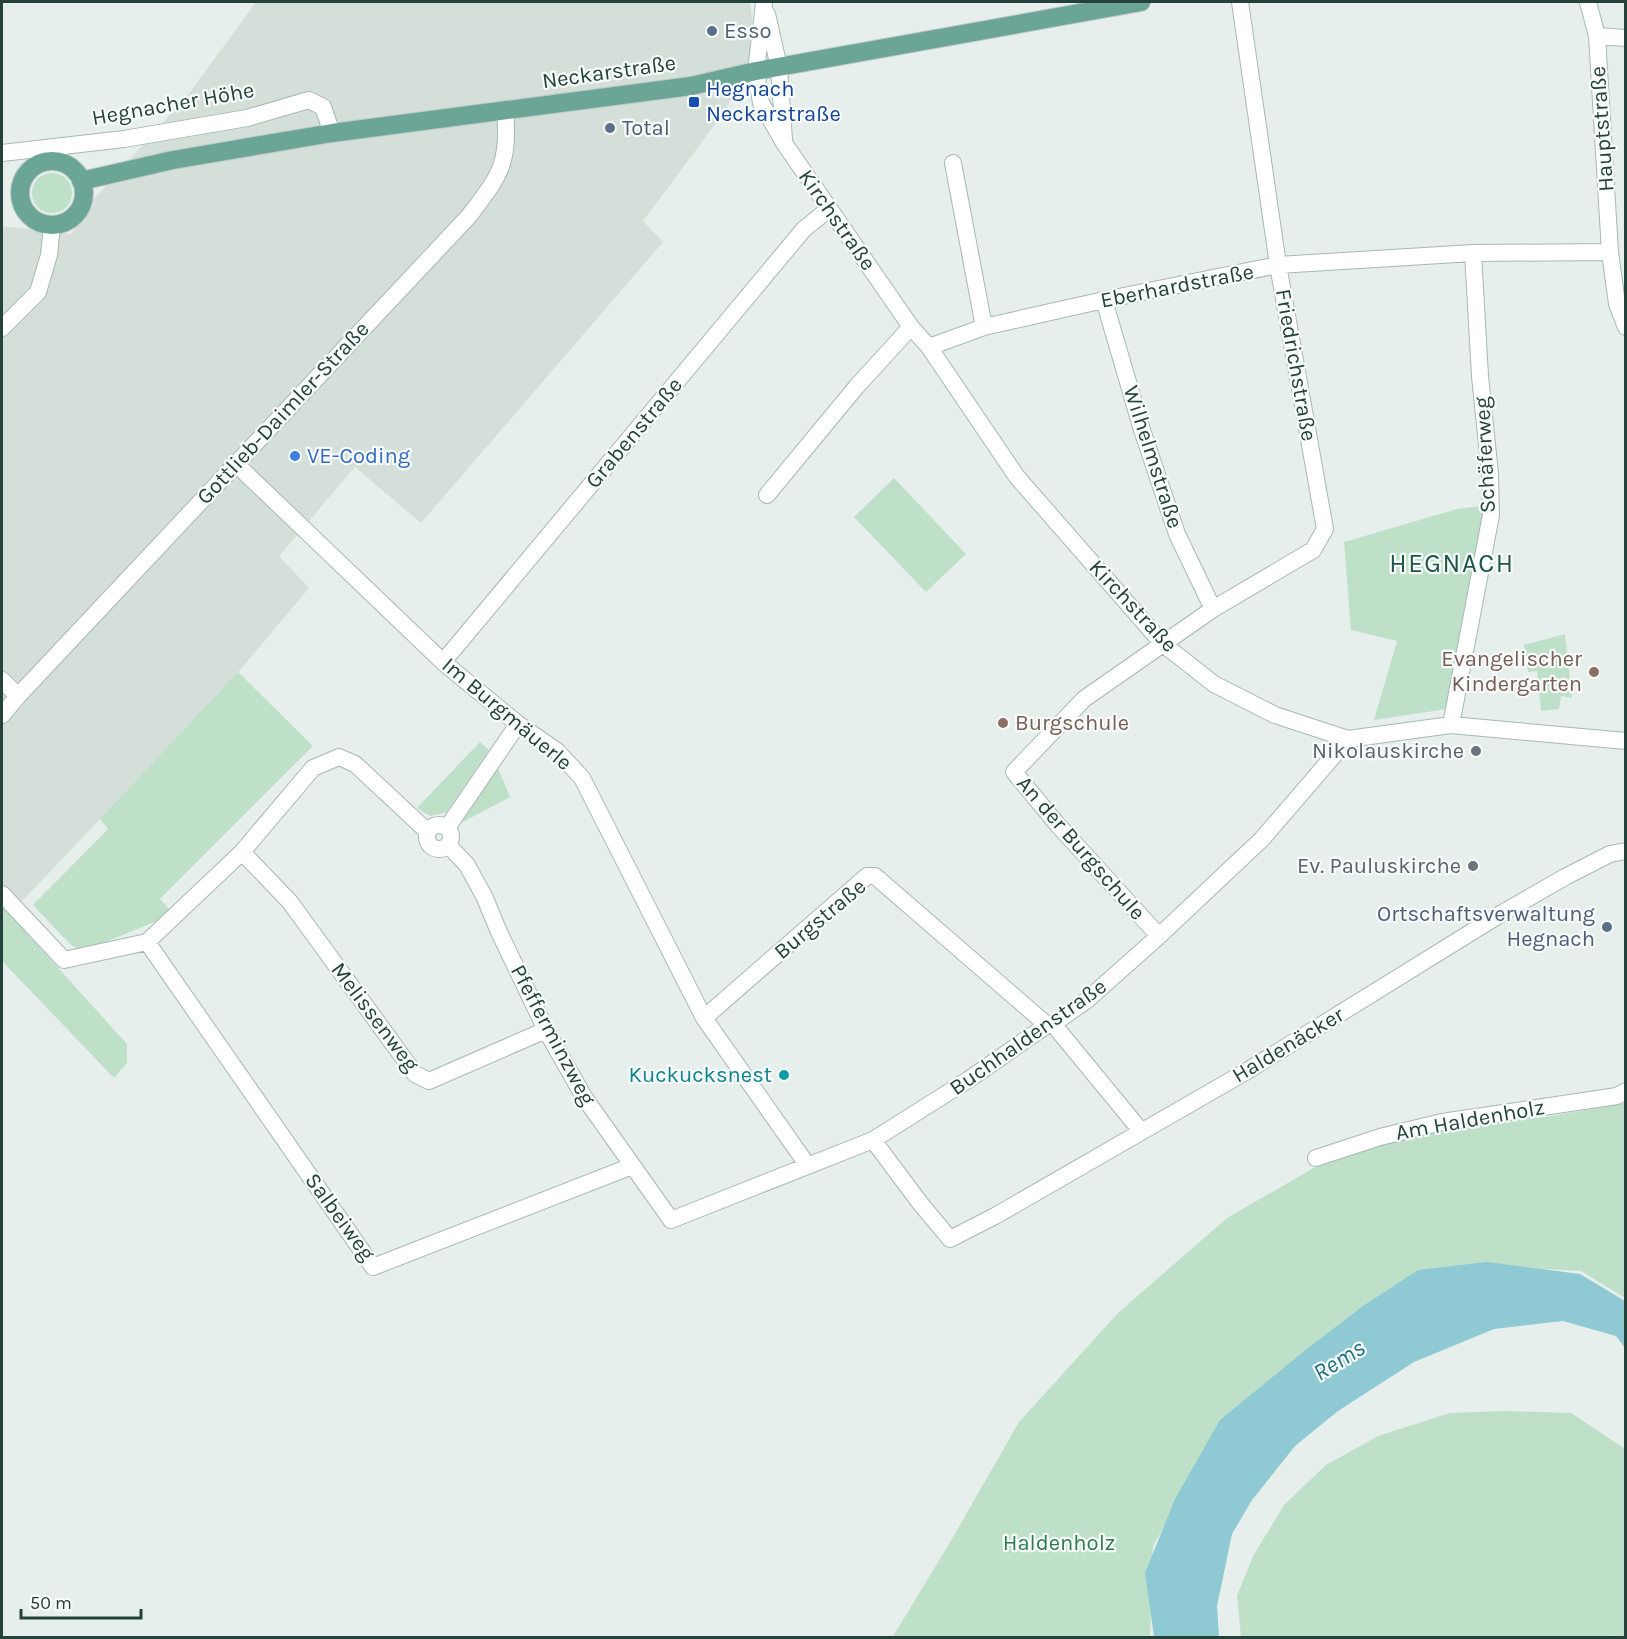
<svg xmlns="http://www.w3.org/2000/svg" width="1627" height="1639" font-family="Karla,sans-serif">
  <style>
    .built { fill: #d4dfda }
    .green { fill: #bfe0c8 }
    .water { fill: #8ec9d4 }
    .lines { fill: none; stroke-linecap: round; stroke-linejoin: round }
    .minor-casing { stroke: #a8b8b2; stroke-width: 18 }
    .major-casing { stroke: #c2cac8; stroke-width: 20 }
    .minor { stroke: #fff; stroke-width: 16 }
    .major { stroke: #6aa596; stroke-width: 18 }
    .service-dot { fill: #5c6f8a; stroke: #f7fbf9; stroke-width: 2 }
    .transit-dot { fill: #1a4fb4; stroke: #f7fbf9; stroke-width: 2 }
    .shop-dot { fill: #3f7fe0; stroke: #f7fbf9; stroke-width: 2 }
    .education-dot { fill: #8d6e63; stroke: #f7fbf9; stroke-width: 2 }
    .worship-dot { fill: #6b7280; stroke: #f7fbf9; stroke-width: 2 }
    .culture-dot { fill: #0f9aa8; stroke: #f7fbf9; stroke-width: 2 }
    .labels { text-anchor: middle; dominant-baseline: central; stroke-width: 4.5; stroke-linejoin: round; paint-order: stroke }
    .service-label { font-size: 22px; fill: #4e5e75; stroke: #f7fbf9; text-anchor: start }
    .street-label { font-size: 22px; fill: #24423a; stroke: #f7fbf9 }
    .transit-label { font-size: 22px; fill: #164399; stroke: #f7fbf9; text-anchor: start }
    .shop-label { font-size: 22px; fill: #366cbe; stroke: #f7fbf9; text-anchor: start }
    .education-label { font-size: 22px; fill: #785e54; stroke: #f7fbf9; text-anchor: end }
    .worship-label { font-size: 22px; fill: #5b616d; stroke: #f7fbf9; text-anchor: end }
    .culture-label { font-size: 22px; fill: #0d838f; stroke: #f7fbf9; text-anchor: end }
    .park-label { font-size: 22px; fill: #2d7a4b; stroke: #f7fbf9 }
    .water-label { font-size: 24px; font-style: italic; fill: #1c6f80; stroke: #f7fbf9 }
    .quarter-label { font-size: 26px; letter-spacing: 1.5px; fill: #1f5548; stroke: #f7fbf9 }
  </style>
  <rect width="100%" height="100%" fill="#e6efeb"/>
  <path class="built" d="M256,2H750L756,51L725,111L643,221L663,242L421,523L355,467L279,556L309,588L229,683L10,914L2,906V226L71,234L94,199L188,95Z"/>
  <path class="green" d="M32 193a20 20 0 1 1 40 0a20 20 0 1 1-40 0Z
    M894,478L966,554L926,592L854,517Z
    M1481,506L1488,518L1447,709L1374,720L1397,641L1351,630L1344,542L1457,509Z
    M1565,634L1572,698L1561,696L1559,709L1541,711L1537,671L1528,672L1524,645Z
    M238,672L313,746L160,899L171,911L167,917L83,951L71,945L33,905L108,829L100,819Z
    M480,742L489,750L447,812L430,816L417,808Z
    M498,768L510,797L461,823Z
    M2,906L127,1044V1063L114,1078L2,961Z
    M1625,1103V1298L1581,1271L1506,1267L1217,1436L1153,1546L1150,1637L892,1638L949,1544L1019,1422L1118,1313L1227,1218L1324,1162L1443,1126L1546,1117Z
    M1504,1411L1571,1413L1625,1449V1637H1607L1610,1635L1605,1638L1241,1637L1237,1596L1253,1556L1284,1505L1326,1465L1378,1436L1450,1413Z"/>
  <path class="water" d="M1487,1262L1580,1274L1625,1301V1348L1616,1336L1563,1321L1494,1329L1414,1362L1338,1411L1295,1446L1252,1500L1232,1534L1217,1606L1219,1637H1154L1145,1573L1175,1499L1220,1420L1303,1352L1363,1306L1418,1270Z"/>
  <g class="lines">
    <g class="minor-casing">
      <path id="minor" d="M1588,2L1597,36L1610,252L1617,304L1626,327
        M764,3L756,71L761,103L784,143L911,327L929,347L1017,477L1163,644L1214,684L1275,715L1348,739L1451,725L1626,741
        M767,14L779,67L784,140
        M1597,36L1626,38
        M2,153L124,139L247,118L309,100L323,107L332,133
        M953,163L984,327
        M1104,300L1142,430L1177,534L1213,609
        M2,328L38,292L49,255L52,226
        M929,347L984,327L1104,300L1278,265L1473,253L1610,252
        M236,464L443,662L518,724L557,751L582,778L704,1018L808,1166
        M767,495L857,386L911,327
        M443,662L804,229L829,209
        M2,680L18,696L469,216C500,175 510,164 505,110
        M2,715L18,696
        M1451,725L1491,515L1490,474L1480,376L1473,253
        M427 837a12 12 0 1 1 24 0a12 12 0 1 1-24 0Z
        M447,828L518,724
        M448,845L467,865L484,896L499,932L546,1030L584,1097L671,1220L873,1140L968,1080L1047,1025L1053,1024L1087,1000L1159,936L1262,839L1348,739
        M242,852L290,902L415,1074L429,1081L546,1030
        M2,894L64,960L147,942
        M1159,936L1057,824L1014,772L1084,699L1213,609L1313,550L1325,529L1278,265L1240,2
        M147,942L373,1267L632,1166
        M147,942L242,852L313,768L339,757L355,764L428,832
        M704,1018L867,876H875L1047,1025
        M1053,1024L1141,1131
        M873,1140L920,1203L950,1239L995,1216L1247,1071L1504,912L1565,877L1610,854L1626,851
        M1316,1158L1380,1137L1442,1122L1617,1096L1626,1091"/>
    </g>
    <g class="major-casing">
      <path id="major" d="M20 193a32 32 0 1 1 64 0a32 32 0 1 1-64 0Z
        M81,181L173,160L332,133L691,86L756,71L1141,2"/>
    </g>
    <use href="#minor" class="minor"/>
    <use href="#major" class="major"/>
  </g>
  <g class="service-dot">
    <circle cx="712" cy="31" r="6"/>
    <circle cx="610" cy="128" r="6"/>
    <circle cx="1607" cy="927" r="6"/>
  </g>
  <rect class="transit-dot" x="688" y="96" width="12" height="12" rx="3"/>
  <circle class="shop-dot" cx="295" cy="456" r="6"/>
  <g class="education-dot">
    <circle cx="1594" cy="672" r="6"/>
    <circle cx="1003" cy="723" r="6"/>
  </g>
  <g class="worship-dot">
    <circle cx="1476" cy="751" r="6"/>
    <circle cx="1473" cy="866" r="6"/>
  </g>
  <circle class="culture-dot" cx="784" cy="1075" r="6"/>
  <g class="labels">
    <g class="service-label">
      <text x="724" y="31">Esso</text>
      <text x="622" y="128">Total</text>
      <text x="1595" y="914" text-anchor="end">Ortschaftsverwaltung<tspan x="1595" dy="25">Hegnach</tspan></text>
    </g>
    <g class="street-label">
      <text transform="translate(609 72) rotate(-8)">Neckarstraße</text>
      <text transform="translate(173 104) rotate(-10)">Hegnacher Höhe</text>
      <text transform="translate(1602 129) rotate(-94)">Hauptstraße</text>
      <text transform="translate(837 220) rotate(55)">Kirchstraße</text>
      <text transform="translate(1177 286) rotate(-11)">Eberhardstraße</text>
      <text transform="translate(1296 365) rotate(80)">Friedrichstraße</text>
      <text transform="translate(283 413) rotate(-47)">Gottlieb-Daimler-Straße</text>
      <text transform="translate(634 433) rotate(-50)">Grabenstraße</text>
      <text transform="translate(1485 455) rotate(-93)">Schäferweg</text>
      <text transform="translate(1153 457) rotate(72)">Wilhelmstraße</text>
      <text transform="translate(1133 606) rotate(47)">Kirchstraße</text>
      <text transform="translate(507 714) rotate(40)">Im Burgmäuerle</text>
      <text transform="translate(1081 848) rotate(49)">An der Burgschule</text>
      <text transform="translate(820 919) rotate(-40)">Burgstraße</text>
      <text transform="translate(375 1017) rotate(53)">Melissenweg</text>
      <text transform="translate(553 1035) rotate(62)">Pfefferminzweg</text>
      <text transform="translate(1028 1037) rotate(-35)">Buchhaldenstraße</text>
      <text transform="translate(1288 1045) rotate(-31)">Haldenäcker</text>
      <text transform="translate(1470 1120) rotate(-10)">Am Haldenholz</text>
      <text transform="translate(340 1217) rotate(54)">Salbeiweg</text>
    </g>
    <g class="transit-label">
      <text x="706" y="89">Hegnach<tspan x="706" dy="25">Neckarstraße</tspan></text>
    </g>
    <g class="shop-label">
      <text x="307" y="456">VE-Coding</text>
    </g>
    <g class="education-label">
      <text x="1582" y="659">Evangelischer<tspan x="1582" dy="25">Kindergarten</tspan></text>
      <text x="1015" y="723" text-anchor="start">Burgschule</text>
    </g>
    <g class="worship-label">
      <text x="1464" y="751">Nikolauskirche</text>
      <text x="1461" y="866">Ev. Pauluskirche</text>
    </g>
    <g class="culture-label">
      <text x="772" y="1075">Kuckucksnest</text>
    </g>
    <g class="park-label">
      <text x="1059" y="1543">Haldenholz</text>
    </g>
    <g class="water-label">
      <text transform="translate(1339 1360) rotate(-32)">Rems</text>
    </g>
    <g class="quarter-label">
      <text x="1452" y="563">HEGNACH</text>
    </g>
  </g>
  <rect width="1627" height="1639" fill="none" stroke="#24423a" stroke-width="6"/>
  <path d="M21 1609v9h120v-9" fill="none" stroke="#24423a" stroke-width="3"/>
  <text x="30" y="1609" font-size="18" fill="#24423a" stroke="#f7fbf9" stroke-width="4.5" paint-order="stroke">50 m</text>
</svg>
